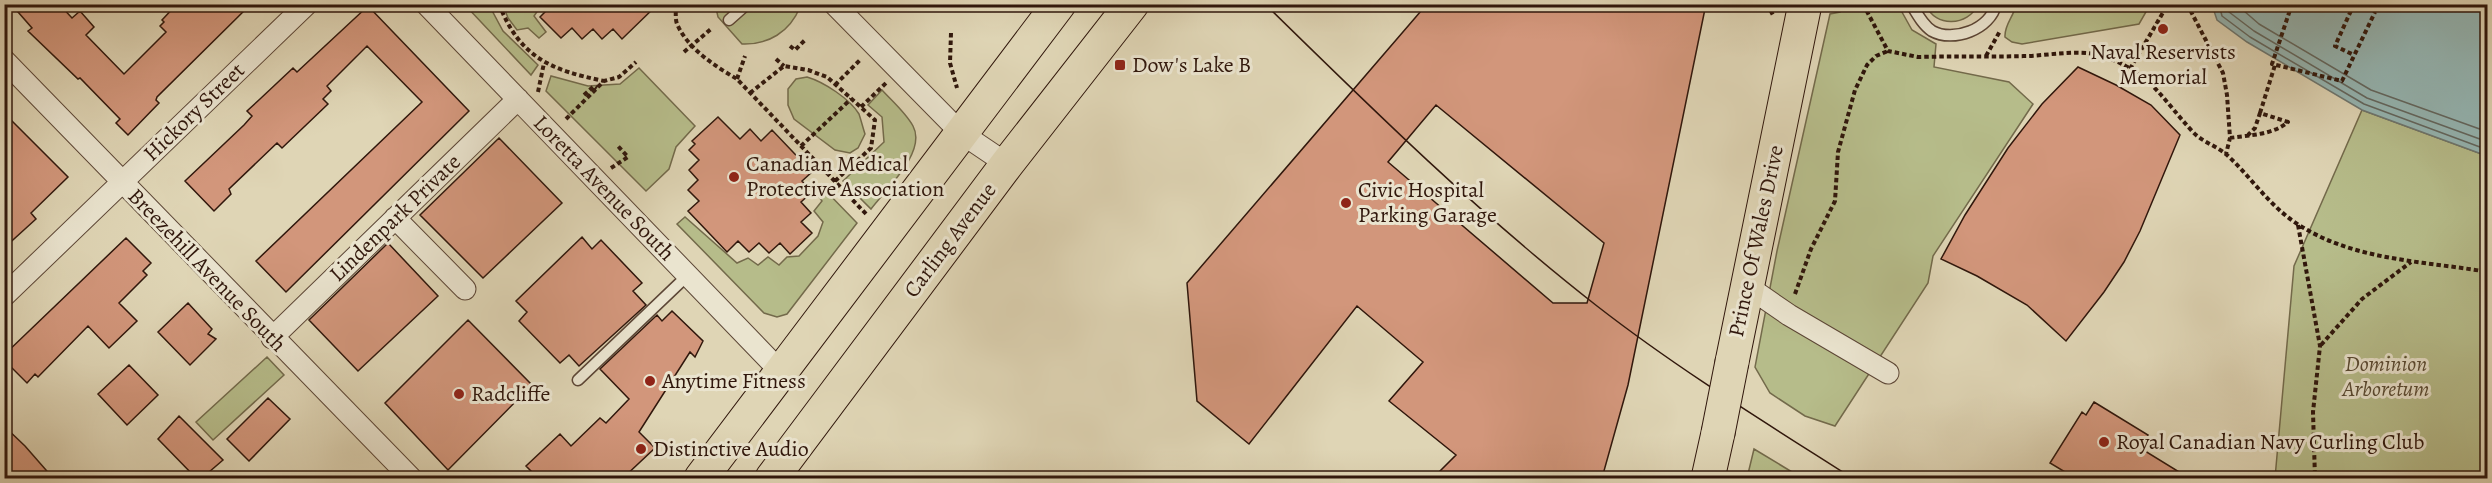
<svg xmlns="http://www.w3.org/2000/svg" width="2492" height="483" font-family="Alegreya,serif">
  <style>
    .green { fill: #b6bc8a; stroke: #736a4b; stroke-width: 1.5 }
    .water { fill: #95b7b5; stroke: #6d7771; stroke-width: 1.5 }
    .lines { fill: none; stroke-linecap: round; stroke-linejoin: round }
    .shore { stroke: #626760; stroke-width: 1.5 }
    .building { fill: #d2967b; stroke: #30170c; stroke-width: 1.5; fill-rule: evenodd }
    .service-casing { stroke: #5c4636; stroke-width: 13 }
    .minor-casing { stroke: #5c4636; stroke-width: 23 }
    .primary-casing { stroke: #30170c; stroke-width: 35 }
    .path { stroke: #30170c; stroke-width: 4; stroke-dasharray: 4.5 3; stroke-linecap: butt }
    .service { stroke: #eae4cf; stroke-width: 10 }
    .minor { stroke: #eae4cf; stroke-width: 21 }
    .primary { stroke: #dfd5b5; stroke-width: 33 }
    .tram { stroke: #30170c; stroke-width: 1.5 }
    .primary-bridge-casing { stroke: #30170c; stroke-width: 35; stroke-linecap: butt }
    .primary-bridge { stroke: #dfd5b5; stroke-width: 33 }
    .poi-dot { fill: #8f2418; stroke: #eae4cf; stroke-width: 2 }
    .labels { text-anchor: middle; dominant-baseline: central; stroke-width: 6; stroke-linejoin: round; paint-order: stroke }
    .poi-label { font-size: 22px; fill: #30170c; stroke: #eae4cf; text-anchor: start }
    .street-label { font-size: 22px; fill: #30170c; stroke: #eae4cf }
    .park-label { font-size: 22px; font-style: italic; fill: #584932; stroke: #eae4cf }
  </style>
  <rect width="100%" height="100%" fill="#dfd5b5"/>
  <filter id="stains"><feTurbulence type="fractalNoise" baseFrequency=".00333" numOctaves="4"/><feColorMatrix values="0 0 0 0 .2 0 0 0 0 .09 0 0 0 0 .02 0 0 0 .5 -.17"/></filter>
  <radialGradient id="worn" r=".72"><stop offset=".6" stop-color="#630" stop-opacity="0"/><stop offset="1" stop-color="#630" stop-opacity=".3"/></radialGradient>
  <path class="green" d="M715,4H797L800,7C790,32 768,45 742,44L718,17Z
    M465,5H489L503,31L538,65L531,75Z
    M503,5H539L541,6L534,16L546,32L539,38L528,28L517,30L508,18Z
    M1843,5H1898L1912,30L1936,44L1934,67L2009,82L2033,104L1933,256L1928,283L1835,426L1805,416L1770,393L1755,367L1777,251L1830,14L1840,12Z
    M1926,5V4L1978,5C1968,26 1935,28 1926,5Z
    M2016,5V4L2150,5L2139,24L2022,44L2012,42L2005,37C2004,25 2014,16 2016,5Z
    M639,68L695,126L676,147L669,169L646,191L546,91L551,76L588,86L620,84Z
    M807,77C824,82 850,99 859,114C861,120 863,128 865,134L858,148L850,153L835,150L794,119L788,105V89L796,79Z
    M882,90C892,101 906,113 913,126C927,152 886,189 871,209L843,181L884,142L882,117L868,105Z
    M2362,110L2487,156V478H2275L2294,266Z
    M823,188L857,223L787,314L777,317L764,313L677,224L685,217L737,263L748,258L758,265L768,257L779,265L787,257L799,256L818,236L823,222L814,211L822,201L817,194Z
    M267,357L284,375L213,440L196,422Z
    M1754,449L1802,478H1747Z"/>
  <path class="water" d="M2212,5H2487V156L2362,110L2247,42L2217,20Z"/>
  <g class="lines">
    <path class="shore" d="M2219,4L2222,16L2250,37L2364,104L2488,150
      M2226,4L2229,12L2254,31L2367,98L2488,142
      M2236,4L2259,24L2371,90L2488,132"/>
  </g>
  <path class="building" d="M11,4H59L72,18L80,11L94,27L86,35L124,74L166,32L160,26L164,22L162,20L177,4H251L157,97L156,100L159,103L128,135L116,123L120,119L80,78L78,79L28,31L32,28Z
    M553,4H658L622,39L613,29L602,39L593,29L582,39L572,28L561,38L540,17Z
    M1427,4H1706L1628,385L1602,478H1433L1456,455L1389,401L1423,362L1357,306L1249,444L1197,401L1187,283ZM1436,105L1604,243L1587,303H1553L1388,162Z
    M368,6L469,111L286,292L256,261L422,102L367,46L327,86L331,91L323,99L328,104L282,148L277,143L229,189L231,194L214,211L185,181L244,125L252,116L247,111L260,99L293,68L297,72Z
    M2078,67L2116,85L2151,105L2180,135L2140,231L2124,262L2104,292L2066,341L2027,305L1977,276L1941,259L1965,215L2008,148L2042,104Z
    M4,113L68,177L31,213L36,219L4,248Z
    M718,117L740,139L750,129L761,141L772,130L812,172L802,181L812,192L801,202L811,213L801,222L812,233L790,254L780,243L769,253L759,243L749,252L738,241L727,252L688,211L699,201L688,190L698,180L689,170L699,160L689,150L695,144L692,141Z
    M499,138L562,203L483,278L420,215Z
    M582,237L592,249L601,240L642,283L633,291L646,305L579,366L569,355L560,363L519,321L527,312L516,301Z
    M126,238L151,263L143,271L147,275L119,303L137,321L109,348L88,326L38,377L35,374L27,383L4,360V355Z
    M388,243L438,296L358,371L309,320Z
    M188,303L212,329L208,334L216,339L190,365L158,332Z
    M672,311L703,341L695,357L690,352L639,432L655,448L623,478H538L526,466L560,434L571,446L600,418L606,423L629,399L600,369L657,315L662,321Z
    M468,320L532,385L448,470L385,403Z
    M129,365L158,395L127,425L98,394Z
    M268,398L290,419L249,461L227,439Z
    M2094,402L2148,435L2140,448L2189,478H2075L2050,463L2082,412L2086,415Z
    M179,416L223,460L202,478H196L158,439Z
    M4,426L25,446L53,478H15L4,467Z"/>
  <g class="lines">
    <g class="service-casing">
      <path id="service" d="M1911,4C1917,14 1923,25 1932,31C1953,43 1991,29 1996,4
        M729,20L747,4
        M578,380L688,275"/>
    </g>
    <g class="minor-casing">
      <path id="minor" d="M426,4L781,372
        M834,4L961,133L1007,164
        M4,60L411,478
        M395,218L465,289
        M1747,286L1789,315L1888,373
        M4,296L307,4
        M272,338L518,99"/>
    </g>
    <g class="primary-casing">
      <path id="primary" d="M1732,362L1805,4
        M701,478L1059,4
        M772,478L1007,164L1132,4
        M1708,478L1718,433"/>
    </g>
    <path class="path" d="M499,4C520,58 551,70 604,81
      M676,4C676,10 675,19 677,24C688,49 715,66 737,79L868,216
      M1767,4L1774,17
      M1863,4L1888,51L1918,57C1955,56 1991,57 2027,56C2055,55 2082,48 2109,58C2153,76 2163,100 2193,132C2202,142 2217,146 2227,155C2251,177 2270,207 2299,225C2355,261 2425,261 2488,272
      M2187,4L2223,73L2227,95L2230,138L2226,154
      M2292,4L2272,64L2342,81L2375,12
      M2297,4L2305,7
      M2354,4L2335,46L2354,55
      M951,33L950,63L957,88
      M790,46L795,50L805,40
      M684,52L711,29
      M1986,56L2000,31
      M776,59L784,66
      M2130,69L2168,4
      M737,79L745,56
      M835,85L860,60
      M538,92L544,63
      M750,93L784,66L808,70L827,77L875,120L871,148L835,181
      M584,95L594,86L597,88
      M861,107L886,83
      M2260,113L2275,65
      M566,119L604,81L619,77L636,62
      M2230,138C2249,135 2273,135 2288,122L2260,113L2255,128L2248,135
      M801,146L851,99
      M611,168L628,157L617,145
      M2298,225L2320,346L2313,412L2315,478
      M1795,294L1811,249L1835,201L1838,152L1855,90L1867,65L1876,56L1888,51
      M2321,345L2362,299L2411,262"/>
    <use href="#service" class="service"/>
    <use href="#minor" class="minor"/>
    <use href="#primary" class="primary"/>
    <path class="tram" d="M1265,4C1372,109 1479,214 1597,306C1678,369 1766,423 1852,478"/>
    <g class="primary-bridge-casing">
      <path id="primary-bridge" d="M1718,433L1732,362"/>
    </g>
    <use href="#primary-bridge" class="primary-bridge"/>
  </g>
  <g class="poi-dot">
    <circle cx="2163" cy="29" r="6"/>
    <rect x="1114" y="59" width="12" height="12" rx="3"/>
    <circle cx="734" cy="177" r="6"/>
    <circle cx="1346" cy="203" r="6"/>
    <circle cx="650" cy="381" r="6"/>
    <circle cx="459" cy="394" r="6"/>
    <circle cx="2104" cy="442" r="6"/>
    <circle cx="641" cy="449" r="6"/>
  </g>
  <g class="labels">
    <g class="poi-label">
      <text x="2163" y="52" text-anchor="middle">Naval Reservists<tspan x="2163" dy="25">Memorial</tspan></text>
      <text x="1132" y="65">Dow's Lake B</text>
      <text x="746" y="164">Canadian Medical<tspan x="746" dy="25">Protective Association</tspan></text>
      <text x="1358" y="190">Civic Hospital<tspan x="1358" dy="25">Parking Garage</tspan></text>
      <text x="662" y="381">Anytime Fitness</text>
      <text x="471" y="394">Radcliffe</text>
      <text x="2116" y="442">Royal Canadian Navy Curling Club</text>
      <text x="653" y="449">Distinctive Audio</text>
    </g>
    <g class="street-label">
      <text transform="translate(194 112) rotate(-44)">Hickory Street</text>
      <text transform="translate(604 188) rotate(46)">Loretta Avenue South</text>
      <text transform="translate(395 218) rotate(-44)">Lindenpark Private</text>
      <text transform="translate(950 240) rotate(-53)">Carling Avenue</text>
      <text transform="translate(1756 241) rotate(-78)">Prince Of Wales Drive</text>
      <text transform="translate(207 270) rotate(46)">Breezehill Avenue South</text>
    </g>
    <g class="park-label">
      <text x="2386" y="364">Dominion<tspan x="2386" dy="25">Arboretum</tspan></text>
    </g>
  </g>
  <rect width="2492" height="483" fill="none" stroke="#dfd5b5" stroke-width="24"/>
  <rect x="6" y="6" width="2480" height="471" fill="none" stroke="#30170c" stroke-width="3"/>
  <rect x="12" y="12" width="2468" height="459" fill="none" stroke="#30170c" stroke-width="1.5"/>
  <rect width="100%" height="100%" filter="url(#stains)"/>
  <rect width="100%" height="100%" fill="url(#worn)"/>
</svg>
